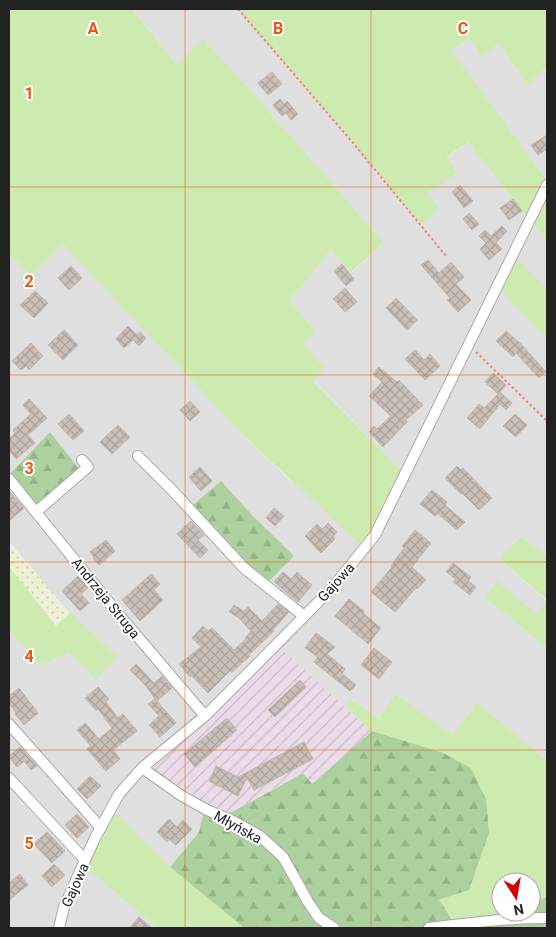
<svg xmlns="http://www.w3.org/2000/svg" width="556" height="937" font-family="Roboto,sans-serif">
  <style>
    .residential { fill: #e0dfdf; fill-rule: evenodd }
    .industrial { fill: url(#industrial-furrows) }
    .farmland { fill: url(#farmland-dots) }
    .grass { fill: #cdebb0 }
    .forest { fill: url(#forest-firs) }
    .building { fill: url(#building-cross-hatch); stroke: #c4b6ab }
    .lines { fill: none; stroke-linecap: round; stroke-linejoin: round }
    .minor-casing { stroke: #a9a9a9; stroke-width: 12 }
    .path { stroke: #fa8072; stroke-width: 2; stroke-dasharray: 2.5 2.5; stroke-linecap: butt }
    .minor { stroke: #fff; stroke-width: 10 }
    .grid { fill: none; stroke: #e8590c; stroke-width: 1; stroke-opacity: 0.55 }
    .labels { text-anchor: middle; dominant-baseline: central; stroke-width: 4; stroke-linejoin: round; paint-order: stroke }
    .street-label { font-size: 14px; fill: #222; stroke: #fff }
    .grid-label { font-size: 16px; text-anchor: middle; font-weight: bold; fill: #e8590c; stroke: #fff; stroke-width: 4; stroke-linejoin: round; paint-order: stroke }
  </style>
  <defs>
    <pattern id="industrial-furrows" width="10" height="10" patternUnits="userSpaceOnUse" patternTransform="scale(1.25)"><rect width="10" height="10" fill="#ebdbe8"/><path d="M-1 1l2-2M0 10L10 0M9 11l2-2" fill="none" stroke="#c9bcc7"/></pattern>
    <pattern id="farmland-dots" width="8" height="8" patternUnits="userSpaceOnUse" patternTransform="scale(1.25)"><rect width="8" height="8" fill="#eef0d5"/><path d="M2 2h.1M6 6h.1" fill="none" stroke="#ccceb7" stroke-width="1.8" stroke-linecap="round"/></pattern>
    <pattern id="forest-firs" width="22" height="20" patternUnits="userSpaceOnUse" patternTransform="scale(1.25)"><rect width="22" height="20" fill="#add19e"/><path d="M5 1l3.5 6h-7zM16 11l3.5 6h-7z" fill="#95b388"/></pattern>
    <pattern id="building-cross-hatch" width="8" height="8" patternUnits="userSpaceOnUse" patternTransform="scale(1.25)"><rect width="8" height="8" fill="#c7bfb8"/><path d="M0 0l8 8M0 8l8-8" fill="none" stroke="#aba49e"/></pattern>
  </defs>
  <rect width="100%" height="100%" fill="#f2efe9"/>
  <path class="residential" d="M132,9H238L353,143L421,225L427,193L447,158L468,142L522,211L547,240V556L521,536L499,559L547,601L536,614L485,598L547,648V760L477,703L453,736L395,694L379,718L352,699L345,707L276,645L175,795L203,815L199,832L170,867L111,810L83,865L157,928H9V254L31,277L63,243L246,438L291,481L405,474L313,380L302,344L315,331L290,300L331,250L352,272L384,243L203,39L177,65ZM515,251L520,255L495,305L488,306Z
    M469,38L499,43L528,85L547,67V180L450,50Z"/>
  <path class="industrial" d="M276,644L372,731L312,784L302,773L232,812L203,815L175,795L142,768Z"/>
  <path class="farmland" d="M9,541L70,613L56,626L9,567Z"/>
  <path class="grass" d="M9,9H132L177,65L203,39L256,97L384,243L351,272L331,250L290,300L315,331L303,344L324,368L313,381L405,474L364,548L246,438L63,244L31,277L9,254Z
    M238,9H547V67L528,85L499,43L482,56L469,38L451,50L547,180V240L522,211L468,142L447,157L457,173L427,193L439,209L421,225L353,143Z
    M517,259L547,290V339L502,291Z
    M521,536L547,556V600L499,559Z
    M9,567L56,626L70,613L117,656L96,680L69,652L41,665L9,630Z
    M497,581L536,614L547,600V648L485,598Z
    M395,694L453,735L477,703L547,760V897L531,903V882H501V912H505L455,922L439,900L469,890L489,833L441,752L372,731L345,707L351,699L379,718Z
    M111,809L170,867L244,928H157L83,865Z"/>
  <path class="forest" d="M50,432L79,469L37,506L10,474Z
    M221,481L252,515L294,556L267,583L245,565L193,505Z
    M372,731L441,752L471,768L486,799L489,833L469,890L439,900L454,922L505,912H531V903L547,897V928H244L170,867L199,832L203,815L232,812L303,773L312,784Z"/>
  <path class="building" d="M272,72L282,84L268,95L258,83Z
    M280,99L284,104L287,101L298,114L291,120L286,113L282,116L273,105Z
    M547,135V149L538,155L531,145Z
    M460,185L473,201L464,208L452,192Z
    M513,199L522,211L509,220L500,208Z
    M469,213L479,224L472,230L463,219Z
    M502,226L507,231L496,243L502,249L489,260L480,249L486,243L479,236L485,230L491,236Z
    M428,260L439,273L451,262L464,277L456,284L471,300L458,312L447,300L450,298L421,265Z
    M342,264L354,279L346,286L334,271Z
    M71,266L82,278L69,290L58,278Z
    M345,288L357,302L345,312L333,299Z
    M35,291L48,303L34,318L20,305Z
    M396,298L417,320L407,330L386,308Z
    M128,326L137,335L140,332L146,338L139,346L133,340L124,348L116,339Z
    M64,330L78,345L63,360L48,345Z
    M506,331L522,345L546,372L539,378L516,353L513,357L496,341Z
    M31,343L43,356L29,370L26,366L21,370L12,361Z
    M415,350L424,360L430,354L440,366L425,380L405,359Z
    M379,367L397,382L399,380L423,405L406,420L407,422L383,447L369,432L374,426L377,429L391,416L369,396L382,382L373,374Z
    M493,373L506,385L500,392L512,403L506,410L500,404L480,429L467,418L479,404L484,408L498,394L485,382Z
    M29,399L47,418L28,435L35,443L16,459L9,450V439L15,433L13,430L31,414L23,405Z
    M190,401L200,412L190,421L180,410Z
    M69,414L84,431L73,440L58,424Z
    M515,414L527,425L516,437L503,426Z
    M118,425L130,437L112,454L100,442Z
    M457,466L461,470L463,468L492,498L479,510L462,493L461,494L445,478Z
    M200,467L212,481L201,491L189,477Z
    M432,490L447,502L445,505L465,522L457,530L437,513L435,516L420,504Z
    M9,491L24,508L9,521Z
    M274,508L284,516L275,526L266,518Z
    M191,521L204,535L198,540L208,550L200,558L177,534Z
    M328,523L337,532L333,537L335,539L321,553L305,536L317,524L322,529Z
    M415,530L431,543L412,567L426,580L417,589L416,588L395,612L371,592L392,567L391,566L404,548L402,546Z
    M106,540L115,551L99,565L93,558L94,557L90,552Z
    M453,563L471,577L468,581L476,587L470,595L453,582L456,579L446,572Z
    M283,572L291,579L297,572L312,585L298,602L274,582Z
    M151,574L160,584L154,590L163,600L140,621L122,600Z
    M78,576L88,588L81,594L89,603L80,611L62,591Z
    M349,599L364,611L363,613L381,628L368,644L335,616Z
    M278,604L289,612L273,630L274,631L249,655L250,656L232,672L230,671L208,693L192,676L190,677L179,664L201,647L192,638L203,626L208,631L212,628L234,650L246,639L245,638L251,631L239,618L229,612L234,605L244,611L248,607L262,621Z
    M316,633L335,647L327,654L345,669L342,674L356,685L350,691L314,662L318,657L305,648Z
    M374,648L392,662L379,679L361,665Z
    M136,664L154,683L162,676L172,688L157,701L176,723L160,737L149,725L159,716L148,704L155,699L146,686L130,670Z
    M300,680L306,687L275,717L268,710Z
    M98,687L109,699L106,702L118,718L123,714L137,731L113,750L120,759L106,771L87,749L91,746L77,730L85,723L99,739L112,728L98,709L96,710L85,698Z
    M19,688L38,713L24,725L15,714L16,713L9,703V696Z
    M227,718L237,730L195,767L184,754Z
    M304,742L313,759L254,790L247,778L238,796L209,781L216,766L238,777Z
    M20,747L37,766L31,770L24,761L17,767L9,757V756Z
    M90,776L101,786L87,799L77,789Z
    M77,814L89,827L77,838L65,825Z
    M169,819L177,827L183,820L192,829L176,845L169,839L167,842L157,832Z
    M47,832L65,851L52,863L34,844Z
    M54,864L65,875L52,887L42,876Z
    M20,874L28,885L9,900V883Z
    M139,917L152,928H129Z"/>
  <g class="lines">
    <g class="minor-casing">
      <path id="minor" d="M138,456L172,490L244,568L304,616
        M9,479L115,610L205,716
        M36,512L88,467L82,460
        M9,724L101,828
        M142,768L182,796L207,810L233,821L260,836L283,857L296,880L308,902L319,918L334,928
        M9,778L85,860
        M59,928L64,907L95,838L119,794L142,768L205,716L257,664L333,587L375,535L547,185
        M429,928C468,923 508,918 547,918"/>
    </g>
    <path class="path" d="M238,9L353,143L446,256
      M476,352L547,421"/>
    <use href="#minor" class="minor"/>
  </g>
  <path class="grid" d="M185,9V928M371,9V928M9,187H547M9,375H547M9,562H547M9,750H547"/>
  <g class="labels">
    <g class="street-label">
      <text transform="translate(336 582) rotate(-48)">Gajowa</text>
      <text transform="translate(106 598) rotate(51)">Andrzeja Struga</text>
      <text transform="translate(238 827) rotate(29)">Młyńska</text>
      <text transform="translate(75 885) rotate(-66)">Gajowa</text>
    </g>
  </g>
  <g class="grid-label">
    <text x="93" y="34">A</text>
    <text x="278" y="34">B</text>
    <text x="463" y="34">C</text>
    <text x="29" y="99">1</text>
    <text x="29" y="287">2</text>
    <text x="29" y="474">3</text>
    <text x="29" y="662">4</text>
    <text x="29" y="849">5</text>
  </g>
  <rect width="556" height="937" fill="none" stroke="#222222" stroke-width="20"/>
  <g transform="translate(516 897) rotate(168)"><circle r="24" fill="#ffffff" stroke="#a7a7a7"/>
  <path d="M0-4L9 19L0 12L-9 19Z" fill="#d40000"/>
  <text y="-8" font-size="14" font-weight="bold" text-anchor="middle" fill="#222222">N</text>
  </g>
</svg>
